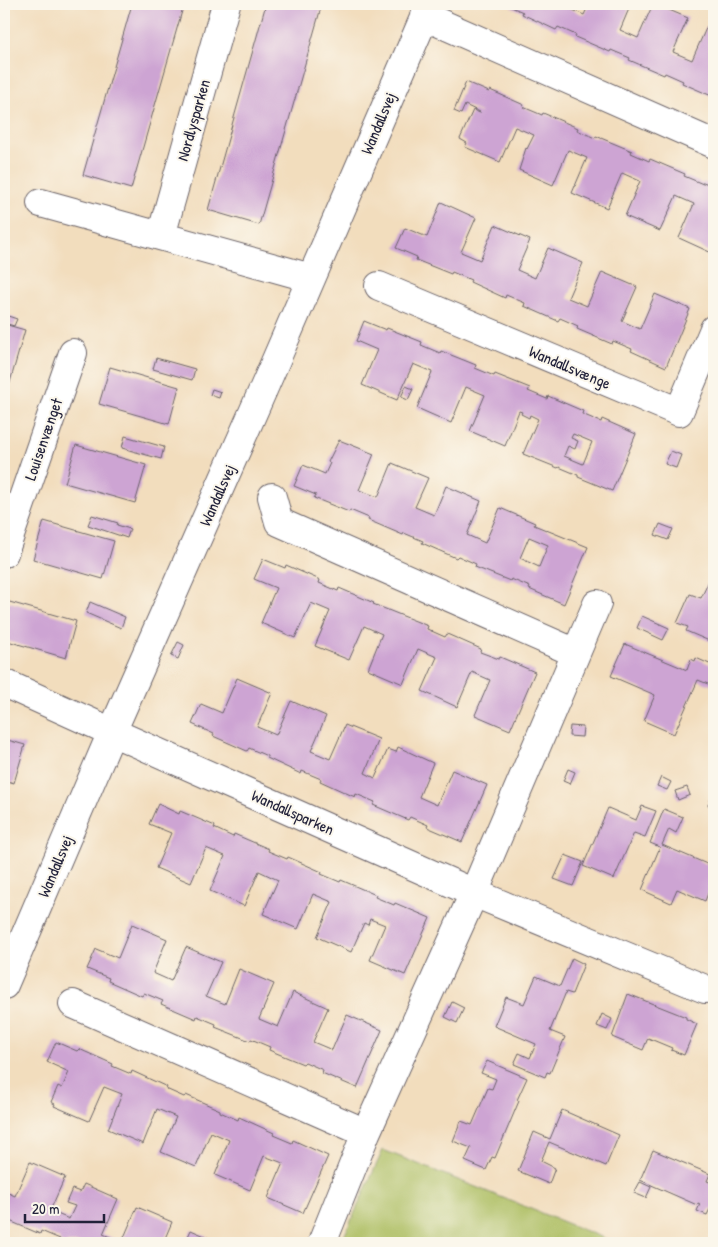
<svg xmlns="http://www.w3.org/2000/svg" width="718" height="1247" font-family="'Patrick Hand',sans-serif">
  <style>
    .green { fill: #acbd60; stroke: #67704e }
    .building { fill: #cda4d3; fill-rule: evenodd }
    .lines { fill: none; stroke-linecap: round; stroke-linejoin: round }
    .minor-casing { stroke: #6b6368; stroke-width: 30 }
    .minor { stroke: #fff; stroke-width: 28 }
    .labels { text-anchor: middle; dominant-baseline: central; stroke-width: 4; stroke-linejoin: round; paint-order: stroke }
    .street-label { font-size: 16px; fill: #22223b; stroke: #fbf7ec }
  </style>
  <rect width="100%" height="100%" fill="#fbf7ec"/>
  <filter id="ink" filterUnits="userSpaceOnUse"><feTurbulence type="fractalNoise" baseFrequency=".02" numOctaves="2"/><feDisplacementMap in="SourceGraphic" scale="10" xChannelSelector="R" yChannelSelector="G"/><feConvolveMatrix kernelMatrix="1 2 1 2 8 2 1 2 1" color-interpolation-filters="sRGB"/></filter>
  <filter id="wash" filterUnits="userSpaceOnUse"><feTurbulence type="fractalNoise" baseFrequency=".0096" numOctaves="4" result="noise"/><feDisplacementMap in="SourceGraphic" scale="20" xChannelSelector="R" yChannelSelector="G"/><feGaussianBlur stdDeviation="1.12" result="paint"/><feColorMatrix in="noise" values="0 0 0 0 0 0 0 0 0 0 0 0 0 0 0 0 0 1.4 0 .05"/><feComposite in="paint" operator="in"/></filter>
  <g filter="url(#wash)">
    <rect width="100%" height="100%" fill="#f2ddbd"/>
    <path class="green" d="M383,1150L616,1243H341Z"/>
    <g id="blocks">
      <path class="building" d="M132,4H184L131,189L83,175Z
        M266,4H322L259,225L208,210Z
        M504,4H568L566,7L584,15L589,4H631L620,30L638,38L653,4H655L688,18L673,52L692,60L707,26L714,29V97L682,83L683,81L665,73L664,75L629,60L630,58L611,50L610,52L575,37L576,35L558,27L556,30L522,14L523,12Z
        M466,82L489,92L490,90L524,105L523,107L542,115L543,113L578,128L577,130L595,138L596,136L632,151L631,153L649,161L650,159L685,174L684,176L703,184V182L714,186V254L679,238L694,204L676,196L660,231L625,216L640,181L622,173L607,208L572,193L587,158L568,150L553,185L519,170L526,148L527,149L534,135L515,127L500,162L465,147L467,143L460,139L473,110L480,113V112L465,105L461,114L454,111Z
        M441,202L476,218L461,252L480,260L495,225L530,240L517,270L535,278L548,248L583,263L568,298L587,306L602,272L637,287L622,321L640,329L655,294L690,309L666,367L631,351L632,349L613,341L612,344L577,329L578,326L560,318L558,321L524,306L525,303L506,295L505,298L470,282L471,280L452,272L451,274L416,260L417,257L396,248L405,228L427,237Z
        M5,315L17,319L14,326L4,323Z
        M364,321L386,330L387,328L422,342L421,345L440,353L441,351L476,365L475,368L494,376L495,374L530,388L528,391L547,399L548,396L583,411L582,414L601,422L602,419L636,434L612,491L578,477V475L559,467L558,468L523,454L538,419L530,415L529,418L521,414L522,412L519,411L505,446L470,431L485,395L466,387L451,423L417,408L432,372L413,364L397,400L362,385L377,350L356,341ZM573,434L592,442L583,464L564,456L568,446L575,449L578,441L571,438Z
        M4,324L25,330L4,403Z
        M156,358L195,369L192,380L153,369Z
        M110,367L179,387L169,424L99,404Z
        M406,386L413,389L408,400L401,397Z
        M212,389L221,392L219,398L210,395Z
        M125,436L164,447L161,459L122,448Z
        M339,440L374,454L359,490L378,497L392,463L428,478L415,507L434,515L446,486L481,501L467,535L485,543L500,508L535,523L534,525L588,547L564,604L529,589L530,587L511,579L510,581L475,567L476,564L458,556L456,558L422,543L423,541L404,533L403,535L368,520L369,518L350,510L349,512L314,498L316,495L294,486L303,465L325,474L330,463L328,462ZM529,537L548,545L539,567L520,558Z
        M76,445L146,465L135,503L65,483Z
        M671,451L681,455L676,468L665,464Z
        M92,515L118,523L117,525L130,529L127,538L88,525Z
        M44,521L114,541L103,579L33,559Z
        M660,524L673,529L668,540L655,535Z
        M263,559L285,568L286,565L320,580L319,583L338,591L339,588L374,603L373,604L428,626L427,629L445,637L447,634L481,649L480,652L499,659L500,657L535,672L510,730L475,715L490,680L472,672L457,707L422,691L437,657L418,649L403,684L368,669L382,634L364,626L349,660L315,646L330,611L311,603L295,638L261,623L276,588L254,579Z
        M709,581L714,583V643L686,631L688,627L677,623L690,594L701,598Z
        M6,601L76,621L66,658L4,640V610Z
        M90,602L125,617L121,628L86,613Z
        M642,616L669,628L663,640L637,628Z
        M178,642L184,645L178,659L171,656Z
        M625,644L687,670L691,659L695,661L696,658L714,666V682L713,686L698,680L674,734L644,721L655,695L611,676Z
        M237,678L272,693L257,727L276,735L291,701L326,716L311,751L330,759L345,725L379,739L365,773L375,778L388,749L396,752L398,747L433,763L419,797L437,805L452,770L487,785L462,842L427,827L428,825L410,817L408,820L373,805L375,802L356,794L355,797L320,781L321,779L302,771L301,774L267,758V756L249,748L247,751L213,736L214,734L192,724L201,704L222,713Z
        M570,726L583,727L582,737L569,736Z
        M4,739L25,745L14,783L4,780Z
        M568,769L575,772L570,784L563,781Z
        M661,777L671,782L667,790L657,786Z
        M687,787L690,795L678,800L675,791Z
        M712,796L714,798V808L708,805Z
        M158,804L179,814L180,811L215,826L214,828L233,837L234,834L269,849L268,851L287,859L288,857L322,872L321,874L340,882L341,880L376,895L375,897L394,905L395,903L430,918L405,975L370,960L385,925L370,919L368,925L364,923L351,952L317,937L332,902L313,894L298,929L263,914L278,880L259,871L244,906L210,891L225,856L206,848L191,883L156,868L171,833L149,824Z
        M642,806L656,811L645,837L634,833L614,879L583,866L608,808L636,820Z
        M664,809L683,817L676,833L669,829L662,845L714,867V878L705,901L677,889L671,903L642,890L660,847L650,843Z
        M565,855L583,862L573,886L554,879Z
        M132,924L167,939L153,973L171,981L186,947L221,962L206,996L225,1004L239,969L274,984L259,1019L278,1027L293,992L328,1008L313,1042L332,1050L347,1015L382,1030L357,1088L322,1073L323,1070L305,1062L303,1064L269,1050L270,1047L251,1039L250,1041L215,1027L216,1024L197,1016L196,1019L161,1004L163,1001L144,993L142,996L108,981L109,978L87,969L96,949L118,958Z
        M572,958L584,964L572,994L566,992L550,1031L565,1037L550,1073L547,1072L545,1077L514,1064L519,1053L530,1058L536,1044L494,1026L506,997L524,1004L536,976L560,986Z
        M628,994L686,1017V1019L697,1024L684,1055L671,1050L672,1048L648,1038L643,1050L612,1037Z
        M452,1002L464,1008L457,1023L445,1017Z
        M602,1014L612,1019L607,1030L597,1026Z
        M56,1042L77,1051L79,1049L113,1064L112,1066L131,1074L132,1071L167,1087L166,1089L184,1097L186,1095L220,1110V1112L238,1120L239,1117L274,1133L273,1135L292,1143L293,1140L328,1156L303,1213L268,1198L283,1163L264,1156L250,1190L215,1175L229,1140L211,1132L196,1167L161,1152L176,1117L157,1109L143,1144L108,1129L122,1094L104,1087L89,1121L54,1106L55,1104L51,1102L58,1086L62,1088L69,1072L47,1062Z
        M487,1061L527,1078L517,1100L519,1101L495,1158L492,1157L486,1170L465,1161L471,1148L453,1141L461,1121L472,1125L488,1088L492,1089L496,1079L481,1073Z
        M562,1110L619,1135L606,1166L549,1142L541,1161L555,1168L549,1184L518,1171L534,1132L550,1139Z
        M653,1150L710,1174L707,1181L714,1184V1210L710,1209L707,1215L697,1211L700,1204L698,1203L697,1205L640,1180Z
        M30,1162L65,1177L50,1211L69,1219L75,1206L66,1203L72,1189L80,1192L84,1184L118,1199L103,1234L122,1242L137,1207L172,1222L163,1243H62L59,1242L60,1239L41,1231L40,1234L5,1219L6,1216L4,1215V1191L15,1196Z
        M640,1182L651,1187L646,1198L634,1193Z
        M191,1230L221,1243H185Z"/>
    </g>
  </g>
  <g filter="url(#ink)">
    <use href="#blocks" fill-opacity="0" stroke="#6b6368" stroke-width="1"/>
    <g class="lines">
      <g class="minor-casing">
        <path id="minor" d="M424,16L714,144
          M41,203L311,278
          M161,236L226,4
          M379,286L679,412L714,329
          M272,497L279,522L576,653
          M4,553L73,353
          M4,683L112,732L474,893L705,989
          M4,985L112,732L266,383L430,4
          M73,1004L366,1133
          M322,1243L366,1133L474,893L597,604"/>
      </g>
      <use href="#minor" class="minor"/>
    </g>
  </g>
  <g class="labels">
    <g class="street-label">
      <text transform="translate(193 120) rotate(-74)">Nordlysparken</text>
      <text transform="translate(378 123) rotate(-67)">Wandallsvej</text>
      <text transform="translate(570 367) rotate(23)">Wandallsvænge</text>
      <text transform="translate(43 439) rotate(-71)">Louisenvænget</text>
      <text transform="translate(217 495) rotate(-66)">Wandallsvej</text>
      <text transform="translate(293 812) rotate(24)">Wandallsparken</text>
      <text transform="translate(55 866) rotate(-67)">Wandallsvej</text>
    </g>
  </g>
  <rect width="718" height="1247" fill="none" stroke="#fbf7ec" stroke-width="20"/>
  <path d="M25 1214v8h79v-8" fill="none" stroke="#22223b" stroke-width="2.5"/>
  <text x="32" y="1214" font-size="15" fill="#22223b" stroke="#fbf7ec" stroke-width="4" paint-order="stroke">20 m</text>
</svg>
